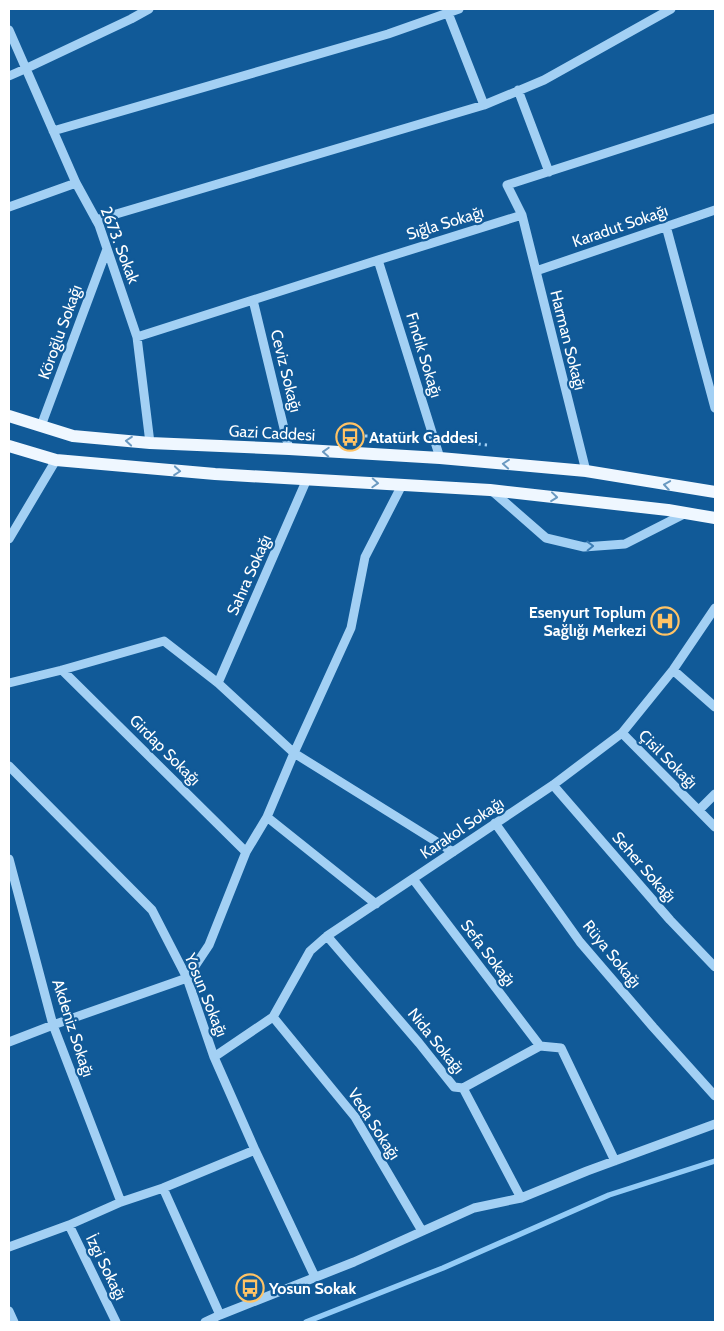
<svg xmlns="http://www.w3.org/2000/svg" width="724" height="1331" font-family="Cabin,sans-serif">
  <style>
    .lines { fill: none; stroke-linecap: round; stroke-linejoin: round }
    .stream { stroke: #94ccf7; stroke-width: 5.5 }
    .path { stroke: #a3d0f4; stroke-width: 3; stroke-dasharray: 2.5 4; stroke-linecap: butt }
    .minor { stroke: #a3d0f4; stroke-width: 9 }
    .major { stroke: #eff7ff; stroke-width: 12 }
    .oneway { stroke: #6a99c1 }
    .oneway2 { stroke: #3d7db4 }
    .labels { text-anchor: middle; dominant-baseline: central; stroke-width: 4.5; stroke-linejoin: round; paint-order: stroke }
    .street-label { font-size: 16px; fill: #fff; stroke: #115a98 }
    .poi-label { font-size: 16px; font-weight: bold; fill: #fff; stroke: #115a98; text-anchor: start }
  </style>
  <rect width="100%" height="100%" fill="#115a98"/>
  <g class="lines">
    <path class="stream" d="M306,1322L443,1268L609,1195L715,1161"/>
    <path class="path" d="M339,435L420,438
      M446,440L487,445"/>
    <path class="minor" d="M448,13L484,105
      M9,30L76,183L99,225L137,337L150,443
      M9,76L25,69L131,19L149,9
      M518,90L549,172
      M53,131L388,34L459,9
      M9,207L76,183
      M522,215L586,471
      M96,220L484,105L544,80L671,9
      M666,226L715,408
      M378,260L440,458
      M536,271L715,210
      M253,300L289,449
      M137,337L378,260L522,215L507,185L715,118
      M41,426L107,249
      M491,490L546,538L584,547L625,544L686,513
      M9,539L56,460
      M62,670L246,852
      M673,670L715,707
      M9,683L62,670L164,641L218,683L294,753L453,852
      M218,683L307,479
      M622,733L715,827
      M9,766L152,910L187,978L214,1057L255,1150L315,1277
      M553,785L670,920L715,967
      M699,810L715,794
      M267,817L376,904
      M495,823L580,942L653,1027L715,1096
      M9,859L53,1025L121,1202
      M413,879L540,1046
      M327,936L419,1043L454,1087L463,1088L521,1198
      M273,1017L355,1117L422,1231
      M9,1042L53,1025L187,978L209,945L246,852L267,817L294,753L351,628L365,557L402,485
      M214,1057L273,1017L310,951L327,936L553,785L622,733L673,670L715,608
      M463,1088L540,1046L561,1048L615,1161
      M163,1188L220,1315
      M69,1225L116,1322
      M9,1247L69,1225L121,1202L163,1188L255,1150
      M9,1311L14,1322
      M205,1322L220,1315L354,1262L474,1208L521,1198L587,1171L715,1124"/>
    <path class="major" d="M9,416L73,436L150,443L289,449L440,458L586,471L715,492
      M9,446L56,460L215,474L490,490L668,510L715,518"/>
  </g>
  <defs><path id="oneway-chevron" d="M-2-3.5L2.5 0L-2 3.5" fill="none" stroke-width="1.6" stroke-linecap="round" stroke-linejoin="round" transform="scale(1.25)"/></defs>
  <g class="oneway">
    <use href="#oneway-chevron" transform="translate(129 441) rotate(-175)"/>
    <use href="#oneway-chevron" transform="translate(326 452) rotate(-177)"/>
    <use href="#oneway-chevron" transform="translate(506 464) rotate(-175)"/>
    <use href="#oneway-chevron" transform="translate(177 471) rotate(5)"/>
    <use href="#oneway-chevron" transform="translate(375 483) rotate(3)"/>
    <use href="#oneway-chevron" transform="translate(667 485) rotate(-171)"/>
    <use href="#oneway-chevron" transform="translate(554 497) rotate(6)"/>
  </g>
  <use class="oneway2" href="#oneway-chevron" transform="translate(590 546) rotate(-1)"/>
  <defs>
    <g id="bus-ring" transform="scale(1.4375)"><circle r="9.5" fill="#115a98" stroke="#ffc365" stroke-width="1.5"/><path d="M-5-6H5V4H4V6H2V4H-2V6H-4V4H-5ZM-3.5-4V0h7V-4ZM-3.5 1.2v1.5H-2V1.2ZM2 1.2v1.5H3.5V1.2Z" fill="#ffc365"/></g>
    <g id="hospital-ring" transform="scale(1.4375)"><circle r="9.5" fill="#115a98" stroke="#ffc365" stroke-width="1.5"/><path d="M-5-5h3v3.5h4V-5h3V5h-3V1.5h-4V5h-3Z" fill="#ffc365"/></g>
  </defs>
  <g fill-rule="evenodd">
    <use href="#bus-ring" x="350" y="437"/>
    <use href="#hospital-ring" x="665" y="621"/>
    <use href="#bus-ring" x="250" y="1288"/>
  </g>
  <g class="labels">
    <g class="street-label">
      <text transform="translate(445 223) rotate(-17)">Sığla Sokağı</text>
      <text transform="translate(620 226) rotate(-19)">Karadut Sokağı</text>
      <text transform="translate(120 245) rotate(69)">2673. Sokak</text>
      <text transform="translate(60 332) rotate(-70)">Köroğlu Sokağı</text>
      <text transform="translate(568 340) rotate(76)">Harman Sokağı</text>
      <text transform="translate(424 355) rotate(73)">Fındık Sokağı</text>
      <text transform="translate(286 371) rotate(76)">Ceviz Sokağı</text>
      <text transform="translate(272 433) rotate(3)">Gazi Caddesi</text>
      <text transform="translate(249 575) rotate(-66)">Sahra Sokağı</text>
      <text transform="translate(165 750) rotate(45)">Girdap Sokağı</text>
      <text transform="translate(668 759) rotate(45)">Çisil Sokağı</text>
      <text transform="translate(462 828) rotate(-34)">Karakol Sokağı</text>
      <text transform="translate(644 867) rotate(49)">Seher Sokağı</text>
      <text transform="translate(488 953) rotate(53)">Sefa Sokağı</text>
      <text transform="translate(612 954) rotate(51)">Rüya Sokağı</text>
      <text transform="translate(206 995) rotate(68)">Yosun Sokağı</text>
      <text transform="translate(73 1028) rotate(72)">Akdeniz Sokağı</text>
      <text transform="translate(436 1041) rotate(51)">Nida Sokağı</text>
      <text transform="translate(374 1124) rotate(57)">Veda Sokağı</text>
      <text transform="translate(106 1267) rotate(64)">İzgi Sokağı</text>
    </g>
    <g class="poi-label">
      <text x="369" y="437">Atatürk Caddesi</text>
      <text x="646" y="612" text-anchor="end">Esenyurt Toplum<tspan x="646" dy="18">Sağlığı Merkezi</tspan></text>
      <text x="269" y="1288">Yosun Sokak</text>
    </g>
  </g>
  <rect width="724" height="1331" fill="none" stroke="#ffffff" stroke-width="20"/>
</svg>
